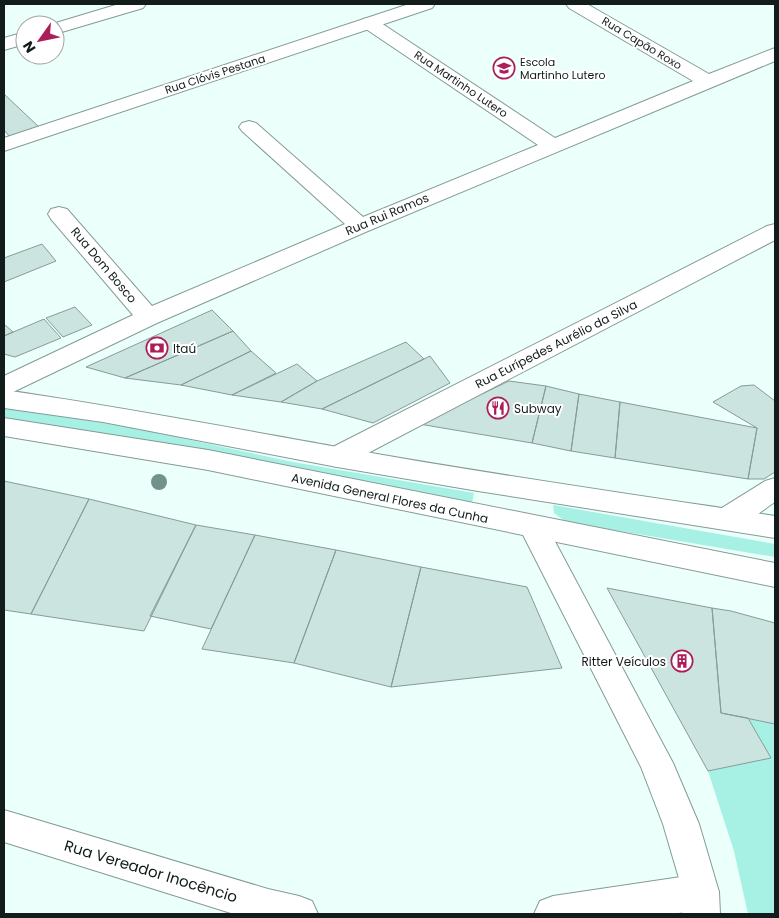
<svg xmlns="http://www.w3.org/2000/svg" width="779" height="918" font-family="Poppins,sans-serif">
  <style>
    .green { fill: #a7f1e4 }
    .building { fill: #cbe4df; stroke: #859c98 }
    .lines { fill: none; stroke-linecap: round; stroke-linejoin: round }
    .minor-casing { stroke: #849b97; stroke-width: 2 }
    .tertiary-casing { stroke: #849b97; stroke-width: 2 }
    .secondary-casing { stroke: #849b97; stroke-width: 2 }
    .primary-casing { stroke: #849b97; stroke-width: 2 }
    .minor { fill: #fff; fill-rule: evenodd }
    .tertiary { fill: #fff; fill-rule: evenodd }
    .secondary { fill: #fff; fill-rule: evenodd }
    .primary { fill: #fff; fill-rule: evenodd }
    .tree { fill: #71928c }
    .labels { text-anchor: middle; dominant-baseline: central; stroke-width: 4; stroke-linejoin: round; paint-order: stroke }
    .far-street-label { font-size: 11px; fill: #121c1a; stroke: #fff }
    .far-poi-label { font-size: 11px; fill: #121c1a; stroke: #fff; text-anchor: start }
    .street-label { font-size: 12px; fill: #121c1a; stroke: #fff }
    .poi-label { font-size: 12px; fill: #121c1a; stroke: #fff; text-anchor: start }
    .near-street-label { font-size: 15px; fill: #121c1a; stroke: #fff }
  </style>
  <rect width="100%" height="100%" fill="#ebfffb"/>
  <path class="green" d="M4,407L134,428L293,462L474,493L472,503L4,422Z
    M553,505L775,544V557L566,522L554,513Z
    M748,718L775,724V914H748L734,851L708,771L771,758Z"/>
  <path class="building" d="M4,94L39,127L10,137L4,130Z
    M42,244L56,261L4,282V258Z
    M75,307L92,325L63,337L46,318Z
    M212,310L233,331L125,378L86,367Z
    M44,319L61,338L15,357L4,354V336Z
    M4,324L13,332L4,336Z
    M233,331L251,351L181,385L125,378Z
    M406,342L424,359L322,409L281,402L317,381Z
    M251,351L276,373L232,395L181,385Z
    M430,356L450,383L373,423L322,409Z
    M297,364L317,381L281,402L232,395Z
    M509,381L546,386L532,443L419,424Z
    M754,385L775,401V472L764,479H748L757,428L713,402L741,386Z
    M546,386L579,394L571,451L532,443Z
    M579,394L620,402L615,458L571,451Z
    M620,402L757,428L748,479L615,458Z
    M4,481L89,499L31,614L4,610Z
    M89,499L196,525L144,631L31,614Z
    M196,525L255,535L211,629L150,616Z
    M255,535L336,550L294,663L202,649Z
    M336,550L421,567L391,687L294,663Z
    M421,567L527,587L562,668L391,687Z
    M607,588L712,608L721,713L748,718L771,758L708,771Z
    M712,608L731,611L775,623V724L721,713Z"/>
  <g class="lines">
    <g class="minor-casing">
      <path id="minor" d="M119,4H146L143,8L55,34V25H49Z
        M566,4H587L709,74L775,48V61L368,231L157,323L13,392L4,395V376L133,315L51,219L48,214L51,209L59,207L67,209L152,306L345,224L242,131L239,127L242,123L249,121L256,123L363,217L538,145L363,27L360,23L363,19L369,18L375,19L555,138L693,81L569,8Z
        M25,32V44L4,50V38Z
        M775,224V240L347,464L337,467L327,464L323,457L327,450L767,226Z
        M4,810L268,889L299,896L312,901L318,914H234L4,842Z
        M701,874L714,879L719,892L714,905L701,910L671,914H534L540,901L553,896Z"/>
    </g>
    <g class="tertiary-casing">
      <path id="tertiary" d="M409,4H435L432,8L4,151V138Z"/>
    </g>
    <g class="secondary-casing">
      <path id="secondary" d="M775,478V502C758,513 738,533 717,527L713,519L717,511L765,481Z
        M533,516L543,519L673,763L699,824L719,892L720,914H682L683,892L663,824L641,767L519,527L523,519Z"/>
    </g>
    <g class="primary-casing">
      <path id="primary" d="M4,390C116,406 226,427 337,447C482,473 629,494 775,516V538L478,491L337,467L103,422L4,408Z
        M4,418L208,450L775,563V587L208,470L4,436Z"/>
    </g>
    <use href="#minor" class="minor"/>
    <use href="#tertiary" class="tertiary"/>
    <use href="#secondary" class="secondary"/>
    <use href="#primary" class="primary"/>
  </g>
  <circle class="tree" cx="159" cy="482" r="8"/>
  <defs>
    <g id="school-ring" transform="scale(1.125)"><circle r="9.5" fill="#fff" stroke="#ac1e59" stroke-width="1.5"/><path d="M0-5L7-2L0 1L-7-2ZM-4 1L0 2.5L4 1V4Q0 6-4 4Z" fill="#ac1e59"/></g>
    <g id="bank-ring" transform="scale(1.125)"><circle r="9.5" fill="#fff" stroke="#ac1e59" stroke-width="1.5"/><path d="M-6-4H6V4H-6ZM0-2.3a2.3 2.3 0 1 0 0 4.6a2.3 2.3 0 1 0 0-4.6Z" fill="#ac1e59"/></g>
    <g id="restaurant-ring" transform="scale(1.125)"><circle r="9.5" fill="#fff" stroke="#ac1e59" stroke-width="1.5"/><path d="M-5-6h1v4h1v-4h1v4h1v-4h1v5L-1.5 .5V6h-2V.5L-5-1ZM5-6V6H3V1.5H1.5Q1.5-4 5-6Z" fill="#ac1e59"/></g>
    <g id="building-ring" transform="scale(1.125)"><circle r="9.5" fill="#fff" stroke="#ac1e59" stroke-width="1.5"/><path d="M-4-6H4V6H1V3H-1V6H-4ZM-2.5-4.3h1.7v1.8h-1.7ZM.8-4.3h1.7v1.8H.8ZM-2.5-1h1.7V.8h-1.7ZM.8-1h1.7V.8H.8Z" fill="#ac1e59"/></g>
  </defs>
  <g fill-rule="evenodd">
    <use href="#school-ring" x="504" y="68"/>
    <use href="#bank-ring" x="157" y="348"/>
    <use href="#restaurant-ring" x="498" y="408"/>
    <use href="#building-ring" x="682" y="661"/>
  </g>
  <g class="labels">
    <g class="far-street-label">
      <text transform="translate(642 43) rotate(31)">Rua Capão Roxo</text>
      <text transform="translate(215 74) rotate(-18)">Rua Clóvis Pestana</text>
      <text transform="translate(461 84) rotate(34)">Rua Martinho Lutero</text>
    </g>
    <g class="far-poi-label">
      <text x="520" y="62">Escola<tspan x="520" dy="13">Martinho Lutero</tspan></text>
    </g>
    <g class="street-label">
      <text transform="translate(387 214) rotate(-23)">Rua Rui Ramos</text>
      <text transform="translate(104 265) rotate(50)">Rua Dom Bosco</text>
      <text transform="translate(556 344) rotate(-27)">Rua Eurípedes Aurélio da Silva</text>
      <text transform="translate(390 498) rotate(12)">Avenida General Flores da Cunha</text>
    </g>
    <g class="poi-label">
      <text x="173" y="348">Itaú</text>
      <text x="514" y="408">Subway</text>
      <text x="666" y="661" text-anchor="end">Ritter Veículos</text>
    </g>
    <g class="near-street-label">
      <text transform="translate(151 871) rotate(17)">Rua Vereador Inocêncio</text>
    </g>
  </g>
  <rect width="779" height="918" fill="none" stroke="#121c1a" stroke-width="10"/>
  <g transform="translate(40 40) rotate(237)"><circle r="24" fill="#ffffff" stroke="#a0a4a3"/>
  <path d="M0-4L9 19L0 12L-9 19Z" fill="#ac1e59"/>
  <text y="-8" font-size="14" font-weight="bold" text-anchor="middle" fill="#121c1a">N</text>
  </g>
</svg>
